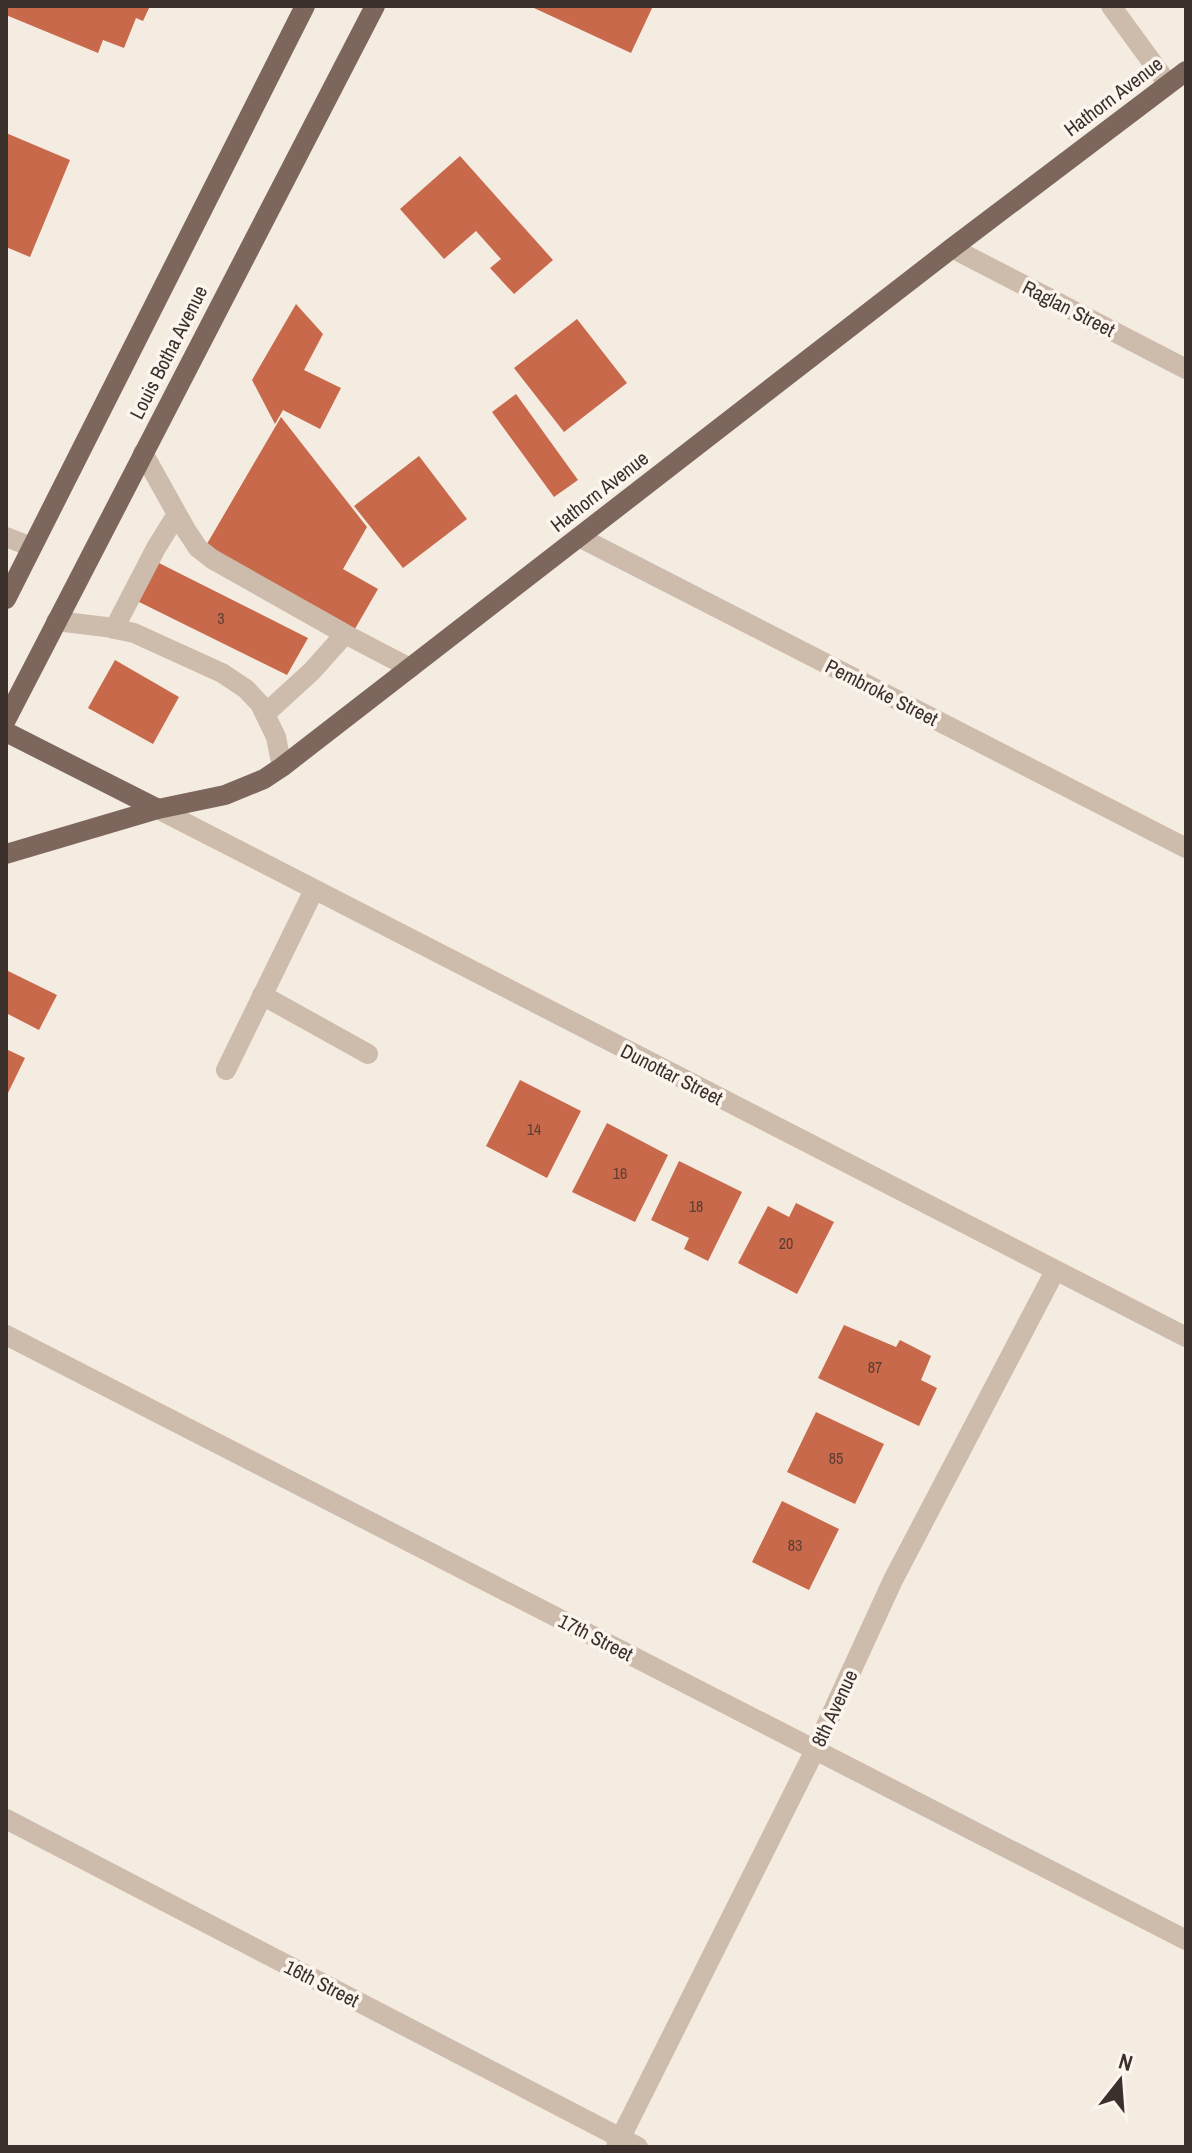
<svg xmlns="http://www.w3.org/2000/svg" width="1192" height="2153" font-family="'Archivo Narrow',sans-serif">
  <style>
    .building { fill: #c8694b }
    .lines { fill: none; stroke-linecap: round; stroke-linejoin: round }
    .minor { stroke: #cdbbac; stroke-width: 20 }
    .major { stroke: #7d675c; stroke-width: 20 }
    .labels { text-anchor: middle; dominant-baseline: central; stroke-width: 7; stroke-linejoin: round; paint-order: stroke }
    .number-label { font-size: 16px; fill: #5e3e33 }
    .street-label { font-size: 20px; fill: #3b302b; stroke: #fbf5ee }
  </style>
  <rect width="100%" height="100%" fill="#f4ebe1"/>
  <path class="building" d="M6,6H150L143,21L136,18L124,48L103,40L98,53L6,15Z
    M535,6H653L631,53L534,8Z
    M6,133L70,160L30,257L6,247Z
    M460,156L553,260L514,294L490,268L501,259L476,231L444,259L400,209Z
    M296,304L323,334L304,370L341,388L320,429L283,410L275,424L252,380Z
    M577,319L627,383L564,432L514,368Z
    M516,394L578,480L554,497L492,412Z
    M281,417L367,527L343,569L378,589L352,634L204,549Z
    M419,456L467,519L403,568L354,506Z
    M151,559L308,638L287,675L133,599Z
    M115,660L179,697L153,744L88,708Z
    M6,970L57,995L39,1030L6,1013Z
    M6,1049L25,1058L6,1097Z
    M520,1080L581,1111L547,1178L486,1146Z
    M607,1123L668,1155L635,1222L572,1192Z
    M679,1161L742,1192L708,1261L684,1249L689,1238L651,1220Z
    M796,1203L834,1222L797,1294L738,1263L768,1206L789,1217Z
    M844,1325L896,1347L900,1340L931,1356L921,1380L937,1388L919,1426L818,1378Z
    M816,1412L884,1444L855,1504L787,1472Z
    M782,1501L839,1529L809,1590L752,1562Z"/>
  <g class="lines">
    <path class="minor" d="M1111,6L1168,84
      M952,248L1186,369
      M143,453L186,530L198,548L212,559L345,634L410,668
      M6,537L32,547
      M579,537L1186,848
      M56,621L106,627L134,633L222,673L246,689L260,704L276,737L282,767
      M114,629L156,548L177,514
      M265,714L312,671L345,634
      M158,809L1186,1337
      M262,995L368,1054
      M226,1070L314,890
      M6,1335L1186,1940
      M6,1819L638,2147
      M616,2147L815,1750L893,1580L1055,1271"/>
    <path class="major" d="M6,599L305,6
      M6,720L375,6
      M6,732L158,809
      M6,854L158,809L225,795L264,779L282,767L952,248L1186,71"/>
  </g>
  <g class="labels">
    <g class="number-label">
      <text x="221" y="618">3</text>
      <text x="534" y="1129">14</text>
      <text x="620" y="1173">16</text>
      <text x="696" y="1206">18</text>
      <text x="786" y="1243">20</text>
      <text x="875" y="1367">87</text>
      <text x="836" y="1458">85</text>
      <text x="795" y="1545">83</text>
    </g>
    <g class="street-label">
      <text transform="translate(1113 96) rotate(-37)">Hathorn Avenue</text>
      <text transform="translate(1069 308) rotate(27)">Raglan Street</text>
      <text transform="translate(168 352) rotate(-63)">Louis Botha Avenue</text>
      <text transform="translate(599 491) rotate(-38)">Hathorn Avenue</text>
      <text transform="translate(882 692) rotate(27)">Pembroke Street</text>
      <text transform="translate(672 1074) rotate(27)">Dunottar Street</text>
      <text transform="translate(596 1637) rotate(27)">17th Street</text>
      <text transform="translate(834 1708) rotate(-65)">8th Avenue</text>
      <text transform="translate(322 1983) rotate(27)">16th Street</text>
    </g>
  </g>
  <rect width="1192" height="2153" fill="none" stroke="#3b302b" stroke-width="16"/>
  <g transform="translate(1120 2081) rotate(17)" stroke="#fbf5ee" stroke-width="6" paint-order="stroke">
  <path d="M0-6L14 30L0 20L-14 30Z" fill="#3b302b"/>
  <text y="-12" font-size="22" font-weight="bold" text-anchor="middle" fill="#3b302b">N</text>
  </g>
</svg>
